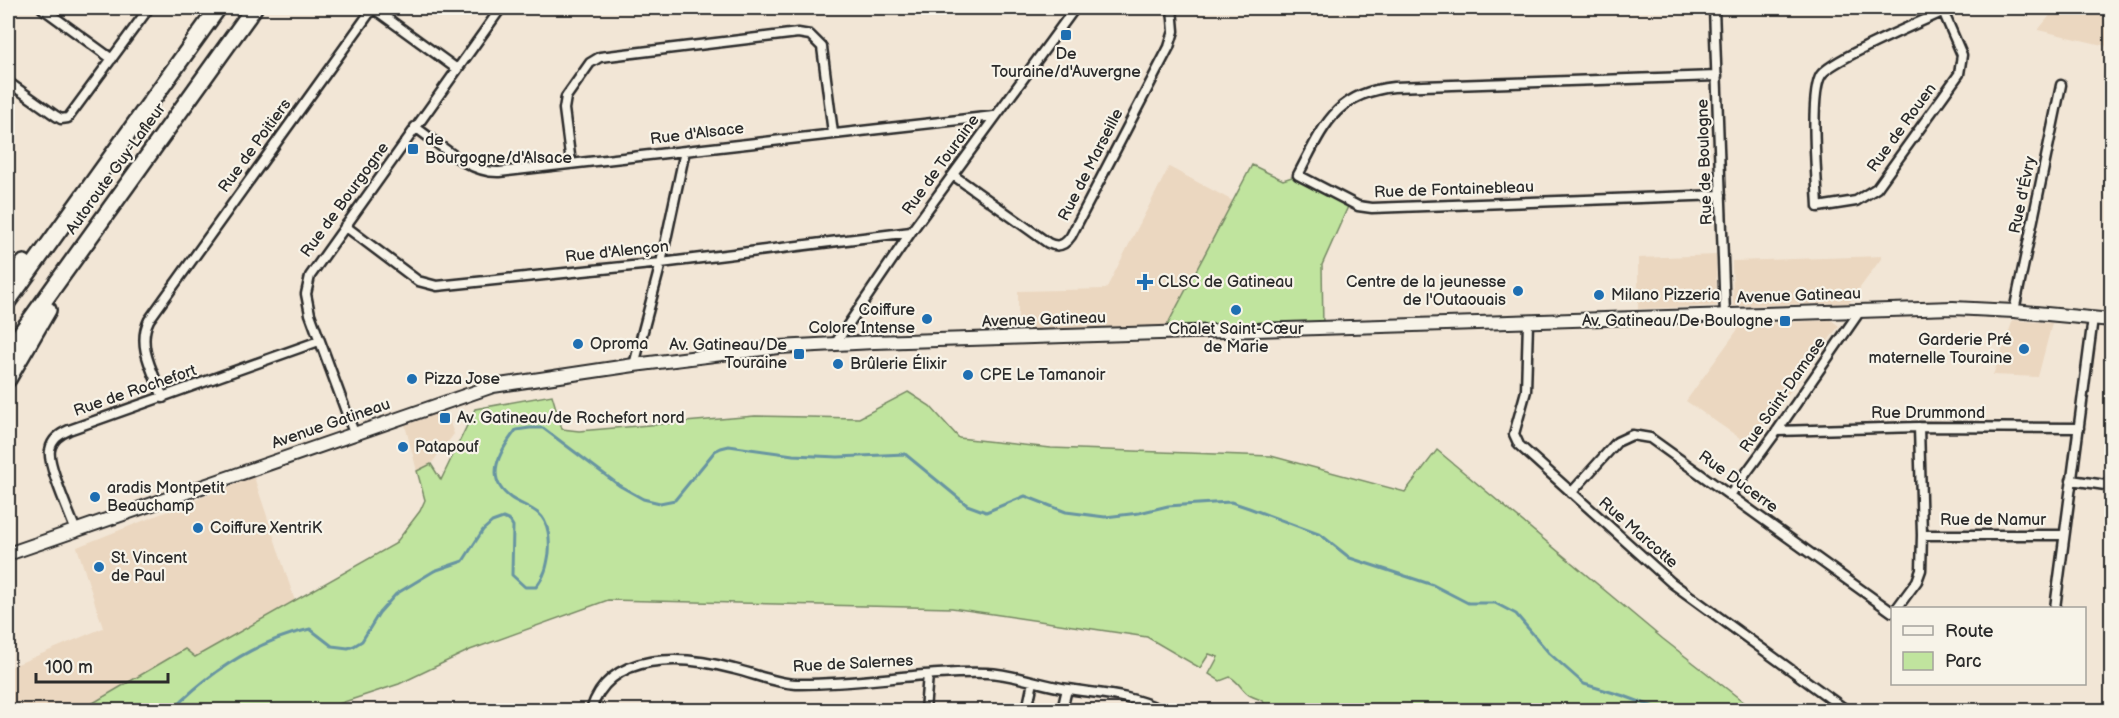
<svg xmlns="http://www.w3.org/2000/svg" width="2119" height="718" font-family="'Balsamiq Sans',sans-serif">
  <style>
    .built { fill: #ebd7c0 }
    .green { fill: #c0e49e; stroke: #768864; stroke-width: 1.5 }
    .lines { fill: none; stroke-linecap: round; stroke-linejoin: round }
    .stream { stroke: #6795a1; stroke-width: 3 }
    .street-casing { stroke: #2b2b2b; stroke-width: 13 }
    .secondary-casing { stroke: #2b2b2b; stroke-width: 16 }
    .highway-casing { stroke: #2b2b2b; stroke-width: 20 }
    .street { stroke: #f7f3e8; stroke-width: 8 }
    .secondary { stroke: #f7f3e8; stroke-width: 12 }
    .highway { stroke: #f7f3e8; stroke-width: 15 }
    .poi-dot { fill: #1f6fb2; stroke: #f7f3e8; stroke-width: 2 }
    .labels { text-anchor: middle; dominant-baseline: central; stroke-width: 4.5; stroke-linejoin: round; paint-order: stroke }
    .poi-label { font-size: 16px; fill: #2b2b2b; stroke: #f7f3e8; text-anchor: start }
    .street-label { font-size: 16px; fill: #2b2b2b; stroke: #f7f3e8 }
  </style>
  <rect width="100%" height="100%" fill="#f2e6d6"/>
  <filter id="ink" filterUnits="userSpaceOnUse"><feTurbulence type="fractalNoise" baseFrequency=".0167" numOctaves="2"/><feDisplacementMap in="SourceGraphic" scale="12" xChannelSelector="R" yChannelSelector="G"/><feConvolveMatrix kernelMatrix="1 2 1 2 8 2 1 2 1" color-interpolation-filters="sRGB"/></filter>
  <g filter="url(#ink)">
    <path class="built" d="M2056,8H2111V47L2038,30Z
      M1169,167L1233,201L1163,333L1087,328L1018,331V291L1106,289Z
      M1716,255L1717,306L1638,309V258Z
      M1883,256L1849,303L1733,306L1732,261Z
      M1831,320L1839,326L1750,445L1686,401L1741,325Z
      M2013,320L2052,323L2038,377L1993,375Z
      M446,411L454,434L431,464L417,471L405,425Z
      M254,477L295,601L195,657L185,649L81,710H8V668L103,628L77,547Z"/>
    <path class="green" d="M1252,165L1283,180L1298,175L1350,202L1322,265L1323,329L1163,333Z
      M908,392L930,406L959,438L1051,448L1271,456L1405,492L1437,450L1663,639L1754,710H1269C1259,695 1262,702 1249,695C1242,690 1238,681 1230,677L1220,681L1209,674L1218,657L1209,654L1200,668L1147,637L952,608L608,600L470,650L399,684L320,710H81L185,649L195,657L395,544L420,511L425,500L417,471L431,464L441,480L475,409L552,395L562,429L579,431L755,416L859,418Z"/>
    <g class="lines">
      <path class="stream" d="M172,710C211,671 255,641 310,629L332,646L348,648L354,646L362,641L379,613L396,594L434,571L463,561L483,530L492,522L503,518L510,521L513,526L512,575L525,587H536C545,576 547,566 549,553C550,541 549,522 539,514C531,507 520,504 511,498C483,478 500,451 516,430L530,428H543L620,486L643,499L660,503L675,500L715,451L721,448L729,446L793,455L838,457L905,454L967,505L986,512L1025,496L1066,512L1105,517L1139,513L1168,506L1213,503L1231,502L1249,508L1321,535L1350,558L1433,585L1468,603H1495L1516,614L1549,653L1584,684L1624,696L1662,710"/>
      <g class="street-casing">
        <path id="street" d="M42,8L112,59
          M1714,8L1725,315
          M1943,11L1962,55L1959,74L1877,188L1856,201L1818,207C1817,180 1809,94 1821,75C1831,59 1928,19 1951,8
          M1717,76L1394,87C1334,93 1323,128 1298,175L1358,206L1372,208L1721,195
          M8,82L56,116L61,119L68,118L149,8
          M415,127C440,144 468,173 499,172L994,116
          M571,163L564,109L566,97L590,63L600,57L608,56L798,33L810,35L822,47L833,133
          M953,175L1048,243C1058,248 1065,245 1071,236L1169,47L1174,31L1172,8
          M345,226L418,281L437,286L661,263L911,232
          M2014,311L2061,85
          M1528,322L1526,391L1514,434L1519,445L1672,583L1846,710
          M835,344L911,232L1075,8
          M634,365L661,263L685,151
          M163,398C154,373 136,346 149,320L373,8L457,69
          M1777,431L1919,427L2079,428
          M354,433L310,314L306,294L310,276L501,8
          M2071,480L2112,486
          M1571,493L1617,442L1632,435L1650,438L1892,612
          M1730,495L1777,431L1860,311
          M76,531C70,515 47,464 50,450C52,439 60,434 69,430L319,341
          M1922,535H2064
          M1897,608L1917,581L1921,570L1922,535L1919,427
          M2055,608L2093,318
          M591,710C610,650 684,655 734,669C755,674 774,683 796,684C860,685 924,671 987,673C1014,674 1041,685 1068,689C1100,694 1132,695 1161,710
          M925,710L928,675
          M1027,710L1033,682
          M1062,710L1067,689"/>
      </g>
      <g class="secondary-casing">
        <path id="secondary" d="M8,554L493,386L634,365L779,347L874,342L1953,308L2014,311L2112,320"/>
      </g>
      <g class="highway-casing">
        <path id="highway" d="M8,282L24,263
          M8,301L218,8
          M8,351L254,8
          M8,379L48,310"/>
      </g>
      <use href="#street" class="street"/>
      <use href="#secondary" class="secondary"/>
      <use href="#highway" class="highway"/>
    </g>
  </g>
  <g class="poi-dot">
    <rect x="1060" y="29" width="12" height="12" rx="3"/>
    <rect x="407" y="143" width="12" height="12" rx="3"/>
    <path d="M1142 273h6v6h6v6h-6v6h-6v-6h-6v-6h6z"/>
    <circle cx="1518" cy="291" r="6"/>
    <circle cx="1599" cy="295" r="6"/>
    <circle cx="1236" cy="310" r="6"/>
    <circle cx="927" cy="319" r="6"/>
    <rect x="1779" y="315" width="12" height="12" rx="3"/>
    <circle cx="578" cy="344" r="6"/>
    <circle cx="2024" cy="349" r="6"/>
    <rect x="793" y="348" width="12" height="12" rx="3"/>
    <circle cx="838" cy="364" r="6"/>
    <circle cx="968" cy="375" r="6"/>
    <circle cx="412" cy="379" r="6"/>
    <rect x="439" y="412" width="12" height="12" rx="3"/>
    <circle cx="403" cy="447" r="6"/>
    <circle cx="95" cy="497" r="6"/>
    <circle cx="198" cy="528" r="6"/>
    <circle cx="99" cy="567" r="6"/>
  </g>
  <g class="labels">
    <g class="poi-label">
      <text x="1066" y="54" text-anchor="middle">De<tspan x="1066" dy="18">Touraine/d'Auvergne</tspan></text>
      <text x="425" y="140">de<tspan x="425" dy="18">Bourgogne/d'Alsace</tspan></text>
      <text x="1158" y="282">CLSC de Gatineau</text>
      <text x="1506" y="282" text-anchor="end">Centre de la jeunesse<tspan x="1506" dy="18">de l'Outaouais</tspan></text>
      <text x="1611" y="295">Milano Pizzeria</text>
      <text x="915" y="310" text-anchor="end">Coiffure<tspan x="915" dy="18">Colore Intense</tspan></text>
      <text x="1773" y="321" text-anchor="end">Av. Gatineau/De Boulogne</text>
      <text x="1236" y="329" text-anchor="middle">Chalet Saint-Cœur<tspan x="1236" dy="18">de Marie</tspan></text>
      <text x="2012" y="340" text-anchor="end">Garderie Pré<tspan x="2012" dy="18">maternelle Touraine</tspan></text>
      <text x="590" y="344">Oproma</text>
      <text x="787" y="345" text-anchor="end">Av. Gatineau/De<tspan x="787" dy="18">Touraine</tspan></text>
      <text x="850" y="364">Brûlerie Élixir</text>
      <text x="980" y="375">CPE Le Tamanoir</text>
      <text x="424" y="379">Pizza Jose</text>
      <text x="457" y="418">Av. Gatineau/de Rochefort nord</text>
      <text x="415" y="447">Patapouf</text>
      <text x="107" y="488">aradis Montpetit<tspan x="107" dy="18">Beauchamp</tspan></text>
      <text x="210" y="528">Coiffure XentriK</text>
      <text x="111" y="558">St. Vincent<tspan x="111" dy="18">de Paul</tspan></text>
    </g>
    <g class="street-label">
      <text transform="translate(1902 128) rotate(-54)">Rue de Rouen</text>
      <text transform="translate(697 134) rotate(-7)">Rue d'Alsace</text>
      <text transform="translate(255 146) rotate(-54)">Rue de Poitiers</text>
      <text transform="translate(1705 162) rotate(-92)">Rue de Boulogne</text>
      <text transform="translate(941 165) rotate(-54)">Rue de Touraine</text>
      <text transform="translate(1091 165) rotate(-63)">Rue de Marseille</text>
      <text transform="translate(116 169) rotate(-54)">Autoroute Guy-Lafleur</text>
      <text transform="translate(1454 190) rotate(-2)">Rue de Fontainebleau</text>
      <text transform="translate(2023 195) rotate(-78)">Rue d'Évry</text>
      <text transform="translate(345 200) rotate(-54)">Rue de Bourgogne</text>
      <text transform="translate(617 252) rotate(-6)">Rue d'Alençon</text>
      <text transform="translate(1799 296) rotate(-2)">Avenue Gatineau</text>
      <text transform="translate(1044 320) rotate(-2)">Avenue Gatineau</text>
      <text transform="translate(135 391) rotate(-19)">Rue de Rochefort</text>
      <text transform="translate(1783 395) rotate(-55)">Rue Saint-Damase</text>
      <text x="1928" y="413">Rue Drummond</text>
      <text transform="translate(331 424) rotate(-19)">Avenue Gatineau</text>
      <text transform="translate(1738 482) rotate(36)">Rue Ducerre</text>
      <text x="1993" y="520">Rue de Namur</text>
      <text transform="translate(1638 533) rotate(41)">Rue Marcotte</text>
      <text transform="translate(853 664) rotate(-3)">Rue de Salernes</text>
    </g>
  </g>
  <rect width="2119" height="718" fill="none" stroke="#f7f3e8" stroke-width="30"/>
  <rect x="15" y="15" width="2089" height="688" fill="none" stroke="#2b2b2b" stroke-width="2" filter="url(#ink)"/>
  <rect x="1891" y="607" width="195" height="78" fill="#f7f3e8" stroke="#a5a39c" stroke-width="1.5"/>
  <rect x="1903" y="626" width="30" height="9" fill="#f7f3e8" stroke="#a5a39c" stroke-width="1.5"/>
  <text x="1945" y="637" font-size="18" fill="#2b2b2b">Route</text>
  <rect x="1903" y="652" width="30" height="18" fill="#c0e49e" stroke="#a5a39c" stroke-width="1.5"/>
  <text x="1945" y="667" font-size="18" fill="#2b2b2b">Parc</text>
  <path d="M36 673v9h132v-9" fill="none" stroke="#2b2b2b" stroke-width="3"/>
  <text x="45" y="673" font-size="18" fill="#2b2b2b" stroke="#f7f3e8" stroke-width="4.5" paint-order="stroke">100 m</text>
</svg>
